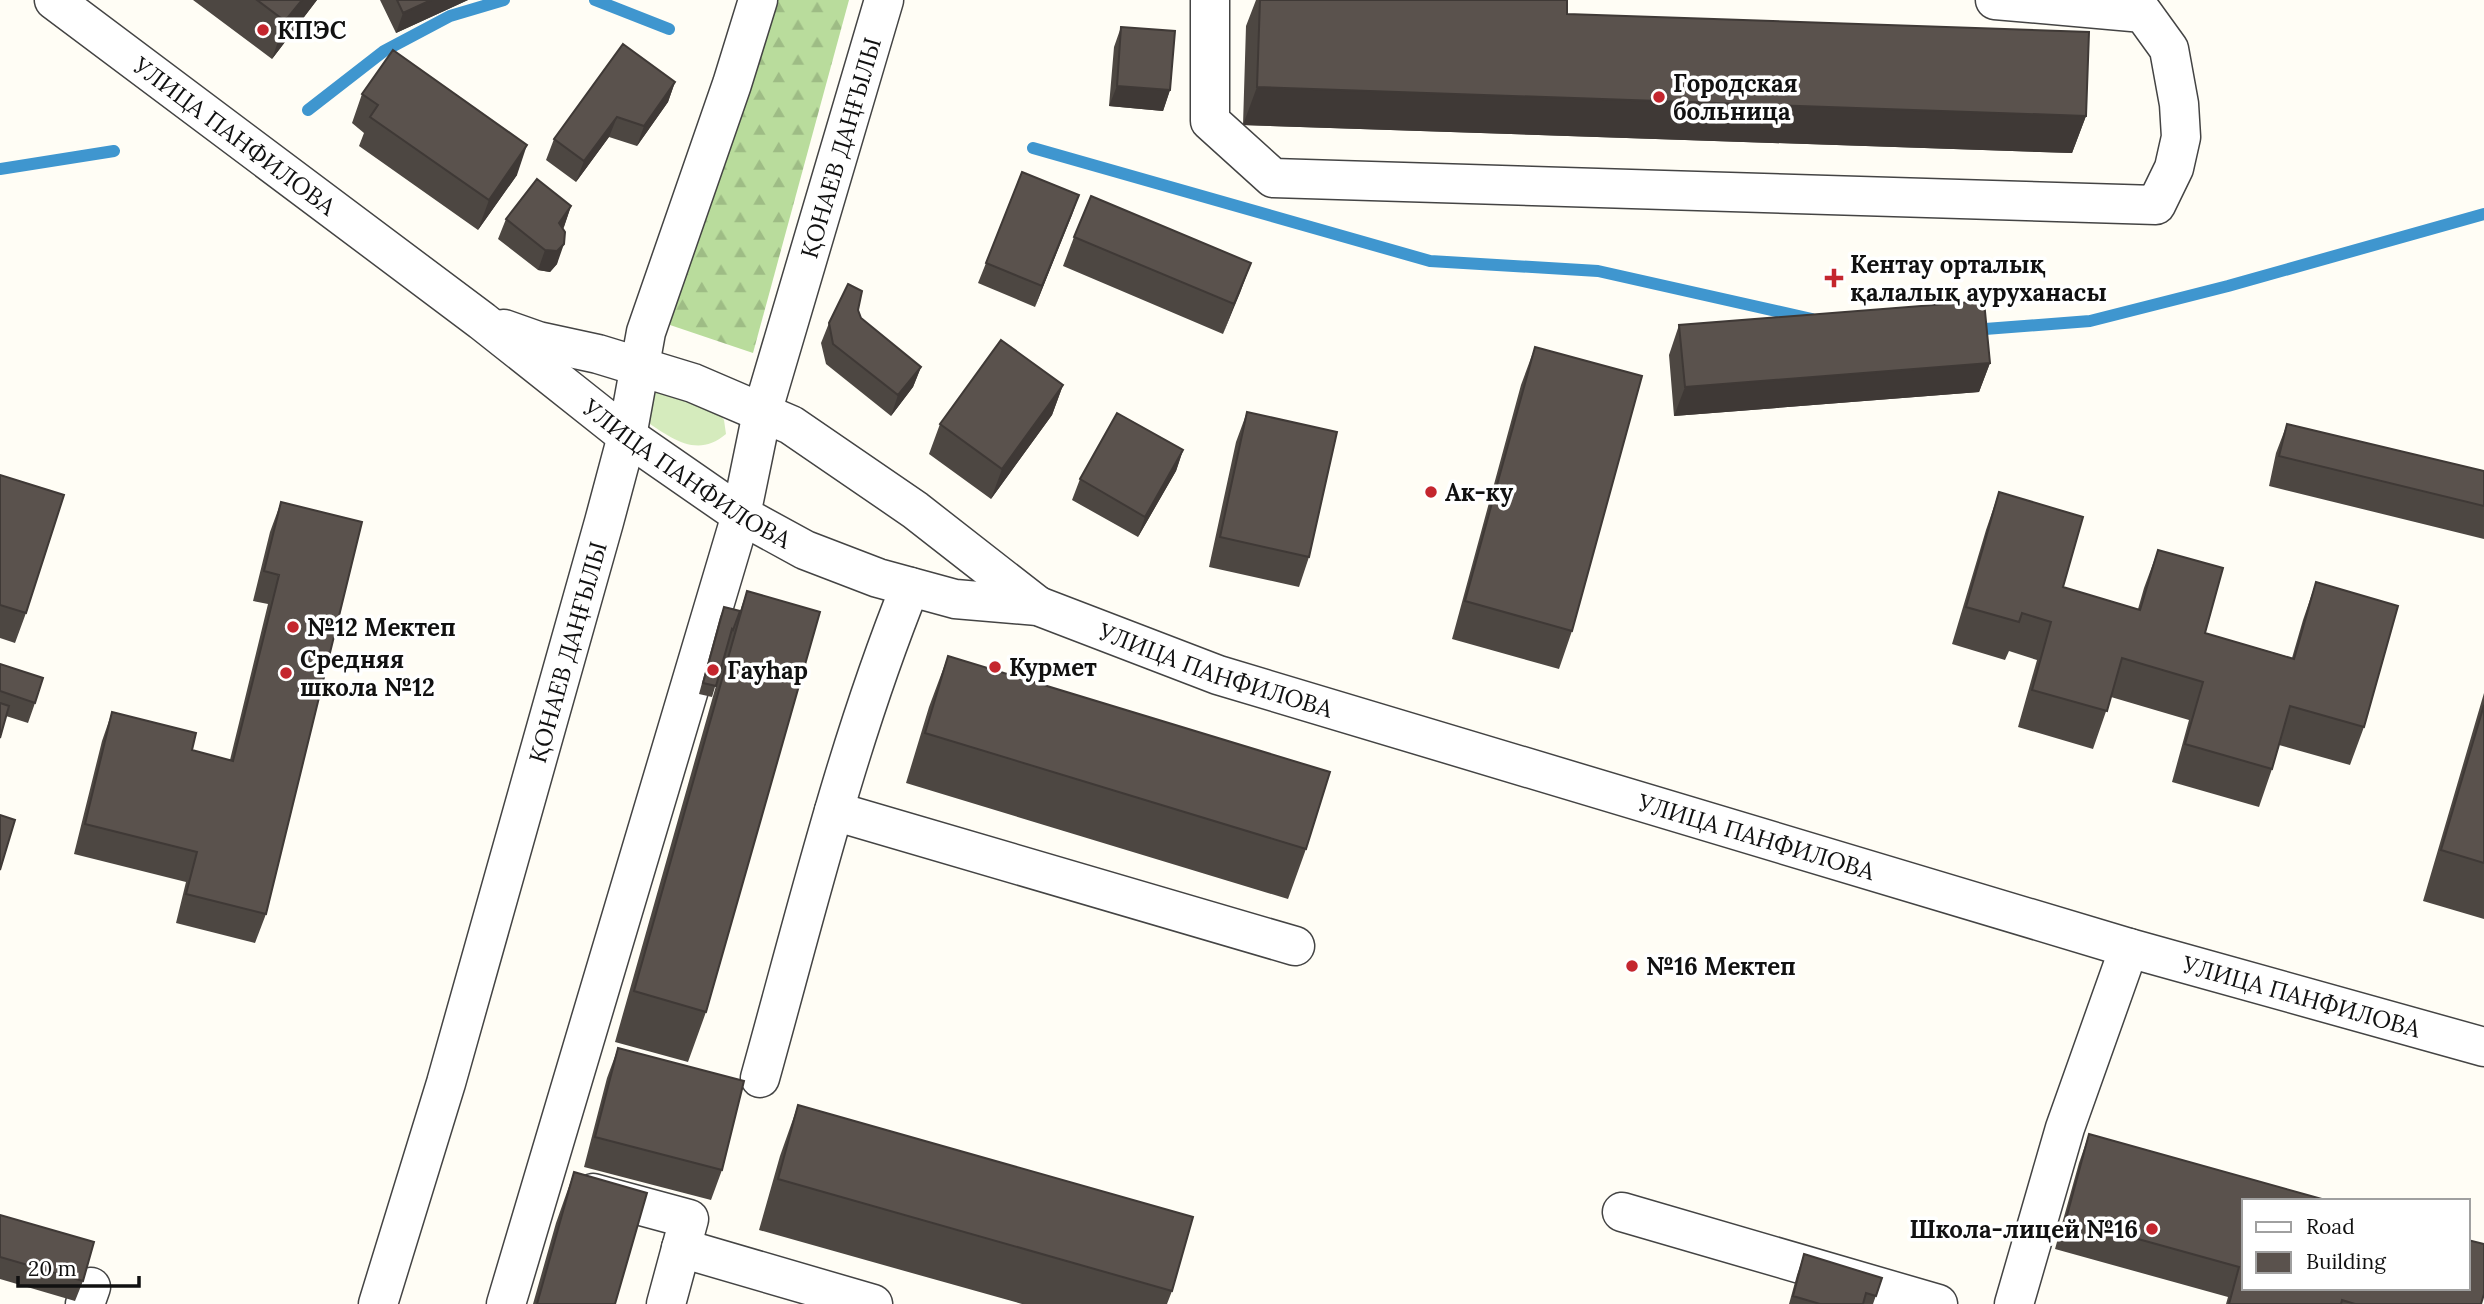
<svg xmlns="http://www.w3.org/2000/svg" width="2484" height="1304" font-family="Lora,serif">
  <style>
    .green { fill: #d5ebbd }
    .forest { fill: url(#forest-firs) }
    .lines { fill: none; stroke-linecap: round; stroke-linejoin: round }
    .stream { stroke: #3f96cf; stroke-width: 12 }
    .minor-casing { stroke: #444; stroke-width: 41 }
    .minor { stroke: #fff; stroke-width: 38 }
    .wall { fill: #4d4742 }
    .shaded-wall { fill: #3f3936 }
    .building { fill: #5a524d; stroke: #3f3936; stroke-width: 2 }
    .poi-dot { fill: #c4262e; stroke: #fff; stroke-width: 2.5 }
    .labels { text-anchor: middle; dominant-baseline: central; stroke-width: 7; stroke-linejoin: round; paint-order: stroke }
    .poi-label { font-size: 24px; font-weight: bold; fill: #111; stroke: #fff; text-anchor: start }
    .street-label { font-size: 24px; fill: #111; stroke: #fff }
  </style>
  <defs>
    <pattern id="forest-firs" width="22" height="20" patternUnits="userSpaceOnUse" patternTransform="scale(1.75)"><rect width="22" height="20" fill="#b9dc9c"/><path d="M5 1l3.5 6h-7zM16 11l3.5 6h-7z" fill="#9ebc85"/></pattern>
  </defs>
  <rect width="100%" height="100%" fill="#fffdf5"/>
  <path class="green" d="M649,389L716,410L724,420L726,434C697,459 671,438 644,420Z"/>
  <path class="forest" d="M761,0H849L753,353L670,325Z"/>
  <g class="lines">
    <path class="stream" d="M595,0L669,29
      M308,110L384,51L450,16L504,0
      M1033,148L1430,261L1598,271L1812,319
      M0,169L114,151
      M1972,330L2090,321L2228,286L2484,214"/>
    <g class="minor-casing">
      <g id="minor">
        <path id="s1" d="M54,0L482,321L627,436L741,515L805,550L878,578L955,599L1038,606L1218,675L2129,948L2484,1047"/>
        <path d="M1210,0V121L1273,178L2156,205L2174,168L2181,137L2179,104L2169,49L2143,13L1995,0"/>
        <path d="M504,329L538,341L598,354L693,383L791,425L915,510L1038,606"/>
        <path d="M834,811L1295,946"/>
        <path d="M760,1078C806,913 846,746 910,587"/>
        <path d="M593,1193L689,1219L666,1304"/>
        <path d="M1622,1212L1938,1304"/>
        <path d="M681,1248L873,1304"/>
        <path d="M85,1304L91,1287"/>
        <path id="s2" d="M378,1304L446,1083L604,522L627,436L646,332L732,84L758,0"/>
        <path id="s3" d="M506,1304L741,515L762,413L884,0"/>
        <path d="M2014,1304L2065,1128L2129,948"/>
      </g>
    </g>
    <use href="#minor" class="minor"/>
  </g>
  <path class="wall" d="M193,0H317L272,59Z
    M380,0H468L396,33Z
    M1256,0H1567V14L2086,116L2072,153L1243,125L1246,26Z
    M1121,27L1170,90L1163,111L1109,106L1114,47Z
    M675,82L668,102L637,146L609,137L576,182L546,160L554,139Z
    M362,94L517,175L478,230L359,146L364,133L352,123Z
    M1079,195L1035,307L978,283L986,263Z
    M571,206L563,229L557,264L550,272L538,270L498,239L506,219Z
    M1074,237L1251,263L1223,334L1063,266Z
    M858,310L861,318L921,367L913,387L891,416L826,364L821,343L829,323Z
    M1679,325L1990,363L1979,392L1674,416L1669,355Z
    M1535,347L1572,631L1559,669L1452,639L1521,385Z
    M1063,385L1052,415L991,499L929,454L940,424Z
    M1247,412L1309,557L1299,587L1209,567L1236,442Z
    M2287,424L2484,471V539L2269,486L2276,453Z
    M1183,450L1176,471L1138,537L1072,500L1080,479Z
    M0,475L26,613L15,643L0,638Z
    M1999,492L2063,587L2138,609L2144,588L2158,550L2205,633L2292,658L2303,620L2316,582L2364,727L2350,765L2279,745L2272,769L2259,807L2172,782L2189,720L2111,697L2093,749L2018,727L2037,660L2009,651L2005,660L1952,644L1986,530Z
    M281,502L266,914L255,943L176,923L186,882L74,854L102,741L112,712L192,750L230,760L268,604L253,601L270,532Z
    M747,591L706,1012L688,1062L615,1042L729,640L712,697L699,694L720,617L724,607L740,611Z
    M948,656L1306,849L1288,899L906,783L929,707Z
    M0,664L35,703L28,723L6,716L0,738Z
    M2484,693V919L2423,901Z
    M618,1048L722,1170L711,1200L584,1167L607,1078Z
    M798,1105L1172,1291L1167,1304H1022L759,1230L780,1156Z
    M2089,1134L2481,1304H2226L2228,1297L2055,1249L2079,1163Z
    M574,1172L615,1304H533L556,1223Z
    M0,1215L83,1281L75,1301L0,1279Z
    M1804,1254L1882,1278L1873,1304H1789L1797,1275Z"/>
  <path class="shaded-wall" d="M302,0H317L272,59L285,21Z
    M431,0H468L396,33L403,13Z
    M675,82L668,102L637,146L644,126Z
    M1117,86L1170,90L1163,111L1109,106Z
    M1257,87L2086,116L2072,153L1243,125Z
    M617,117L609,137L576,182L584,161Z
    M527,145L517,175L478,230L489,200Z
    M1079,195L1072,215L1035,307L1042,286Z
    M571,206L564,227L551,243L559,223Z
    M564,244L557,264L550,272L538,270L545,250Z
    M1251,263L1240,293L1223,334L1234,304Z
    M1990,363L1979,392L1674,416L1685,387Z
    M921,367L913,387L891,416L898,395Z
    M1063,385L1052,415L991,499L1002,469Z
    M1183,450L1176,471L1138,537L1145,517Z"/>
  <path class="building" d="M257,0H302L285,21Z
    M397,0H431L403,13Z
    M1260,0H1567V14L2089,32L2086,116L1257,87Z
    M1121,27L1175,31L1170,90L1117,86Z
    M623,44L675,82L644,126L617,117L584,161L554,139Z
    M393,50L527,145L489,200L370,117L378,105L362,94Z
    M1022,172L1079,195L1042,286L986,263Z
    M537,179L571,206L559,223L565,232L564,244L557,251L545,250L506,219Z
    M1091,196L1251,263L1234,304L1074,237Z
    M848,284L862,291L858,310L861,318L921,367L898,395L833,344L829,323Z
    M1984,301L1990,363L1685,387L1679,325Z
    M1001,340L1063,385L1002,469L940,424Z
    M1535,347L1642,376L1572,631L1465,601Z
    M1247,412L1337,432L1309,557L1220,537Z
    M1117,413L1183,450L1145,517L1080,479Z
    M2287,424L2484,471V506L2279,456Z
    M0,475L64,495L26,613L0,605Z
    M1999,492L2083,517L2063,587L2140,610L2158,550L2223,568L2205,633L2294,659L2316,582L2398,606L2364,727L2290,706L2272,769L2185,744L2203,682L2122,658L2107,711L2032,690L2051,622L2022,613L2019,622L1966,607Z
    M281,502L362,522L266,914L186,894L197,852L85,824L112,712L196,733L192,750L233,761L279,575L264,571Z
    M747,591L820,612L706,1012L634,991Z
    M724,607L740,611L733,630L732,629L716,686L703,683Z
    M948,656L1330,772L1306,849L925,733Z
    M0,664L43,678L35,703L0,691Z
    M0,703L9,706L0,738Z
    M2484,705V863L2441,850Z
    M0,815L15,820L0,870Z
    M618,1048L744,1081L722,1170L595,1137Z
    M798,1105L1193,1217L1172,1291L778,1179Z
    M2089,1134L2329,1201H2244V1288H2468V1240L2484,1244V1294L2481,1304H2355L2342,1300L2341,1304H2229L2239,1267L2066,1219Z
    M574,1172L647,1193L615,1304H537Z
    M0,1215L94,1242L83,1281L0,1257Z
    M1804,1254L1882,1278L1876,1296L1866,1293L1863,1304H1820L1793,1296Z"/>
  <g class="poi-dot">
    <circle cx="263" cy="30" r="7"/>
    <circle cx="1659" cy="97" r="7"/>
    <path d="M1830.5 267.5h7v7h7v7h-7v7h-7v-7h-7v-7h7z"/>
    <circle cx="1431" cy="492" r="7"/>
    <circle cx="293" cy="627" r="7"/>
    <circle cx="995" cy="667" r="7"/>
    <circle cx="713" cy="670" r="7"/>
    <circle cx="286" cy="673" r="7"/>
    <circle cx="1632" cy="966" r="7"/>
    <circle cx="2152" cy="1229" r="7"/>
  </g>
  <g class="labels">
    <g class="poi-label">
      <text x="277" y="30">КПЭС</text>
      <text x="1673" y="83">Городская<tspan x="1673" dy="28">больница</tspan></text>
      <text x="1850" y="264">Кентау орталық<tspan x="1850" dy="28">қалалық ауруханасы</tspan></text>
      <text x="1445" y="492">Ак-ку</text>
      <text x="307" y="627">№12 Мектеп</text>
      <text x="300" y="659">Средняя<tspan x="300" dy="28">школа №12</tspan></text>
      <text x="1009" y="667">Курмет</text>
      <text x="727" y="670">Гауһар</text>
      <text x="1646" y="966">№16 Мектеп</text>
      <text x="2138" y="1229" text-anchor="end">Школа-лицей №16</text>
    </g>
    <g class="street-label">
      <text stroke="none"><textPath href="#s1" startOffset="226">УЛИЦА ПАНФИЛОВА</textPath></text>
      <text stroke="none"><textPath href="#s3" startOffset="1204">ҚОНАЕВ ДАҢҒЫЛЫ</textPath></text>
      <text stroke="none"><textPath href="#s1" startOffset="791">УЛИЦА ПАНФИЛОВА</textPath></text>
      <text stroke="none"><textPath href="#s2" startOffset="679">ҚОНАЕВ ДАҢҒЫЛЫ</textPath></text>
      <text stroke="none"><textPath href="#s1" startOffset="1362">УЛИЦА ПАНФИЛОВА</textPath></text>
      <text stroke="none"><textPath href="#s1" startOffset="1928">УЛИЦА ПАНФИЛОВА</textPath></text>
      <text stroke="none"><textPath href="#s1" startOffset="2496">УЛИЦА ПАНФИЛОВА</textPath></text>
    </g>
  </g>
  <rect x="2242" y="1199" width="228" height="91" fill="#ffffff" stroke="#a0a0a0" stroke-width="2"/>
  <rect x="2256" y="1222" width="35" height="10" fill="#ffffff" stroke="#a0a0a0" stroke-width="2"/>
  <text x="2306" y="1234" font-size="21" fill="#111111">Road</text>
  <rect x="2256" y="1252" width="35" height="21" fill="#5a524d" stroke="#a0a0a0" stroke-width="2"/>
  <text x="2306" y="1269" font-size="21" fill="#111111">Building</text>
  <path d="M18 1276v10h121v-10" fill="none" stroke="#111111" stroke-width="3.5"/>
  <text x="28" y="1276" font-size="21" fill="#111111" stroke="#ffffff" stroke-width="5" paint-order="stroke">20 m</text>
</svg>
